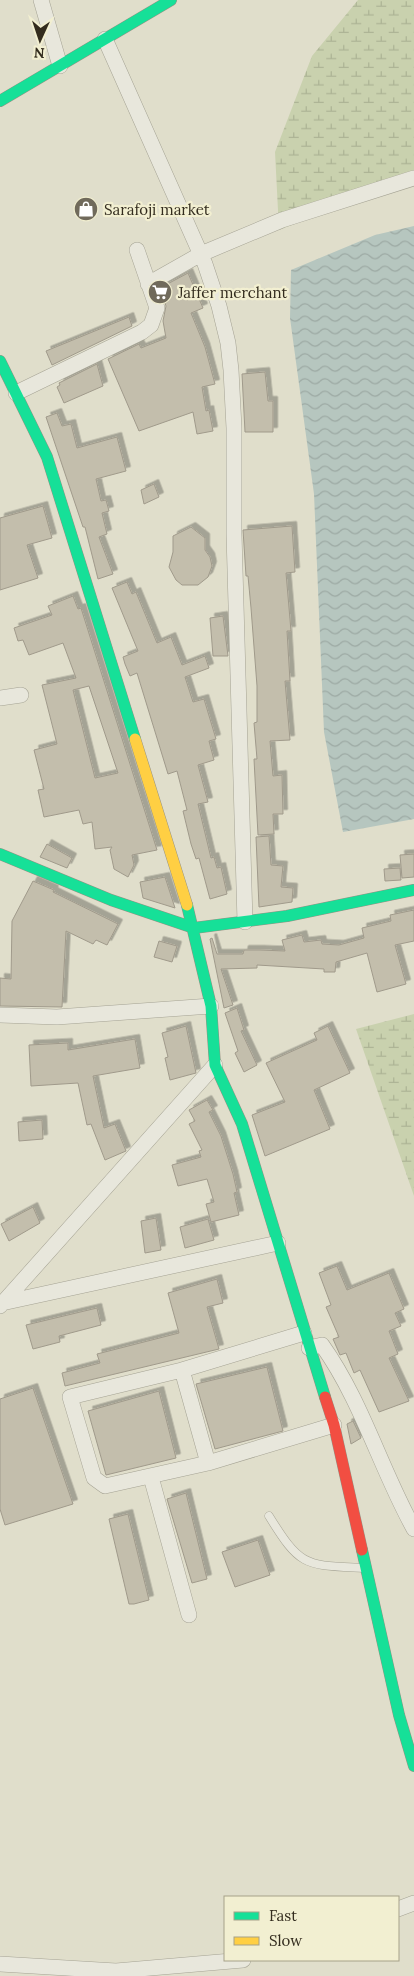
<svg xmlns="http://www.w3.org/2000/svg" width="414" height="1976" font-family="Lora,serif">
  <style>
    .wetland { fill: url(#wetland-marsh) }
    .water { fill: url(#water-waves) }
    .building { fill: #c3beac; stroke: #a09a8b; fill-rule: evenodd; filter: url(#shadow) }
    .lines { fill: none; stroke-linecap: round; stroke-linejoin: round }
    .lane-casing { stroke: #a5a394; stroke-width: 9 }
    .street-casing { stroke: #a5a394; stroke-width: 16 }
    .fast-casing { stroke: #959284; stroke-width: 12 }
    .slow-casing { stroke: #959284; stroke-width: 12 }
    .jam-casing { stroke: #959284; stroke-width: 12 }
    .lane { stroke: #e8e7dc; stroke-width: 8 }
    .street { stroke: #e8e7dc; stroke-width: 15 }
    .fast { stroke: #16e098; stroke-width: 11 }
    .slow { stroke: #ffcf43; stroke-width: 11 }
    .jam { stroke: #f24e42; stroke-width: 11 }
    .labels { text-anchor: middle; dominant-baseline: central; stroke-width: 4.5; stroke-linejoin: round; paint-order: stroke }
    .poi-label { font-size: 15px; fill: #332c1e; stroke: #f2efd1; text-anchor: start }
  </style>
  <defs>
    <pattern id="wetland-marsh" width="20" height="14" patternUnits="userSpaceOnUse" patternTransform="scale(1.25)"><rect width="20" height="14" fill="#c9d1ae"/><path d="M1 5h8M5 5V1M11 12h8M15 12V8" fill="none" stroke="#adb495"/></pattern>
    <pattern id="water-waves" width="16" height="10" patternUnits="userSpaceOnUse" patternTransform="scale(1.25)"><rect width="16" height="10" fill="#b6c6bf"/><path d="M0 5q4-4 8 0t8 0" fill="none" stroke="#9daaa4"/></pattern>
    <filter id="shadow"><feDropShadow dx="4.5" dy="-4.5" stdDeviation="0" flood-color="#0004"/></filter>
  </defs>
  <rect width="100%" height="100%" fill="#e0decb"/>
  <path class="wetland" d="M358,0H414V177L279,230L275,152L312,56Z
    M414,1014V1196L356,1029Z"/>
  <path class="water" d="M414,226V819L343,832L324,732L314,494L290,318L291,270L375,235Z"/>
  <path class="building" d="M188,273L203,308L191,313L205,347L215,384L202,387L206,411L209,410L213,431L197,434L193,412L139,431L108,359L139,344L141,348L166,338L163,321L166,306L160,288Z
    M129,317L132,326L52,365L46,351Z
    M97,364L103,386L64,403L57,387L60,385L59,383Z
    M265,372L268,401H273V432H245L242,374Z
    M57,413L62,426L71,424L77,448L117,437L126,471L96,479L101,501L106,500L109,511L102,513L107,534L99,537L113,574L98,579L85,527H83L46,417Z
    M154,484L159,497L144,504L141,490Z
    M43,506L52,538L27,545L38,578L0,590V518Z
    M292,526L295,572L286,573L291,631H287L290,681H285L290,740L270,741L273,776L282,775L283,814H273L274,834L258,835L254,759H257L254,723L257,722V686L251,608L248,576H246L243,530Z
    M191,527L205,538V550L210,557L212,566L208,577L198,585H182L176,580L169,567L173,552V536Z
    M127,582L132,594L136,592L157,643L171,637L182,665L205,656L209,668L185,677L193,702L204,699L216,739L209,741L214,760L198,765L208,802L198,804L211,858L214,857L217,868L221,867L227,894L210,899L199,858L196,859L191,844L183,811L187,810L177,771L168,774L137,673L130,676L125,664L123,657L138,651L112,588Z
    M73,596L78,609L81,608L157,850L132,855L134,865L128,877L114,869L110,850L112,847L95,849L92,822L83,824L79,810L44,817L38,790L44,789L34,750L57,744L42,685L76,678L63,643L29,655L23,640L18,641L14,628L52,615L48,606ZM89,686L118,773L95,778L73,690Z
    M223,616L228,656H213L210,618Z
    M269,836L271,865L283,866L281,887L293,888L292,902L259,907L256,837Z
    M47,844L72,858L67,868L40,857Z
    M414,854V877L402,878L400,855Z
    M400,868L401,880L385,881L384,869Z
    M165,877L175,908L143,898L140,882Z
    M33,881L54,890L53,892L118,924L107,945L96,940L93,944L66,931L62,1007L0,1006V978L11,979L12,921Z
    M414,910V941L395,945L406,984L377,992L367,953L336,962L335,972H324V969L257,965V968L221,969L233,1005L224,1008L210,939L212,938L217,954H243L244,950H260L285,951L282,940L302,935L304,942L321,940L322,944L339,945L364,938L362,928L391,921L390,915Z
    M159,941L177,946L172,962L154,957Z
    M237,1008L244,1030L241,1031L257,1065L244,1072L235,1053L238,1051L225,1013Z
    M186,1026L196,1073L170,1080L165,1058L168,1057L162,1033Z
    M328,1026L350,1073L314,1090L330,1129L265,1156L252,1115L285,1102L266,1063L317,1040L314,1033Z
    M135,1039L140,1068L93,1076L104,1128L115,1124L126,1151L105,1160L91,1124L87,1125L78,1083L31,1086L29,1045L68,1043V1050Z
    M207,1100L213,1110L209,1112L221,1136L233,1174L237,1192L234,1193L239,1215L211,1222L206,1204L214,1202L207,1179L178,1186L172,1165L201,1157L199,1151L202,1150L189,1124L195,1121L189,1110Z
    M42,1120L43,1139L19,1141L18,1122Z
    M33,1207L40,1223L9,1241L1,1224Z
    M156,1218L161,1250L145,1253L141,1221Z
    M208,1219L214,1240L185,1248L180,1227Z
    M337,1266L347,1290L389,1273L404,1309L395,1313L401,1326L389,1331L398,1354L389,1358L409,1401L379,1412L360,1370L354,1373L346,1353L340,1355L333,1339L339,1337L326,1307L331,1305L319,1273Z
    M217,1279L223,1303L207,1307L219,1349L65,1386L62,1373L100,1363L97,1354L179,1333L168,1293Z
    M97,1308L101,1325L59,1336L60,1342L33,1349L26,1325Z
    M267,1367L283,1431L215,1449L196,1384Z
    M33,1388L73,1504L5,1525L0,1509V1399Z
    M159,1391L176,1458L106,1475L88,1411Z
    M353,1421L361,1438L351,1444L347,1424Z
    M186,1493L207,1579L192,1583L167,1499Z
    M128,1514L149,1600L134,1604H129L109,1519Z
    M258,1540L270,1575L235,1587L222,1552Z"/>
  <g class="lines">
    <g class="lane-casing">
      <path id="lane" d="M269,1516C301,1568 305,1565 364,1568"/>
    </g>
    <g class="street-casing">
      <path id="street" d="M41,0L60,66
        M105,39L205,264L219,306L228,343L231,370L234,428V534L245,922
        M148,284L201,254L282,220L414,178
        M16,393L142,332L151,325L157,308L137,250
        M0,698L21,695
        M0,1015L57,1017L211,1006
        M2,1303L278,1243
        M0,1306L215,1065
        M304,1333L182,1370L70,1397L94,1478L105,1486L208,1463L334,1425
        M309,1348L322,1345C362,1401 381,1470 414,1529
        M182,1370L208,1463
        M151,1477L189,1615
        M398,1909L414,1903
        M0,1964L116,1971L243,1960"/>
    </g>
    <g class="fast-casing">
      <path id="fast" d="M0,101L171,0
        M0,361L47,457L135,739
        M0,854L111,900L194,928L287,916L414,890
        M187,905L211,1006L215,1065L242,1124L325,1397
        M362,1550L399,1715L414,1766"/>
    </g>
    <g class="slow-casing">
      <path id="slow" d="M135,739L187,905"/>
    </g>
    <g class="jam-casing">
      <path id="jam" d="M325,1397L334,1425L362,1550"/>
    </g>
    <use href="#lane" class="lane"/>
    <use href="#street" class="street"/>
    <use href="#fast" class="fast"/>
    <use href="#slow" class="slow"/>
    <use href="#jam" class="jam"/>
  </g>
  <defs>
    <g id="shop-disc" transform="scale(1.25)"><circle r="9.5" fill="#706a5b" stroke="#f2efd1"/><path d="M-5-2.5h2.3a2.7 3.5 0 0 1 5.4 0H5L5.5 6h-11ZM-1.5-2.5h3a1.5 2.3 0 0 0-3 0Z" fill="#fff"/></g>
    <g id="supermarket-disc" transform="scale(1.25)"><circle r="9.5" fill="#706a5b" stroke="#f2efd1"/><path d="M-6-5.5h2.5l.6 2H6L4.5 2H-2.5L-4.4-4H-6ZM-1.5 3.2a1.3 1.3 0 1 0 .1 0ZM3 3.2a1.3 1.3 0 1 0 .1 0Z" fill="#fff"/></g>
  </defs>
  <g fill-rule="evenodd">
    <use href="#shop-disc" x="86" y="209"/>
    <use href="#supermarket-disc" x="160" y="292"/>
  </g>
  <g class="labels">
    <g class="poi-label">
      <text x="104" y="209">Sarafoji market</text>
      <text x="178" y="292">Jaffer merchant</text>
    </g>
  </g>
  <rect x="224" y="1896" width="175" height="65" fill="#f2efd1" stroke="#a6a189"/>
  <rect x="234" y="1912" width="25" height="8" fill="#16e098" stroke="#a6a189"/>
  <text x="269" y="1921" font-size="15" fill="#332c1e">Fast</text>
  <rect x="234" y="1937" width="25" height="8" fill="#ffcf43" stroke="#a6a189"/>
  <text x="269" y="1946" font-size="15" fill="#332c1e">Slow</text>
  <g transform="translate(40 40) rotate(183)" stroke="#f2efd1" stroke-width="4" paint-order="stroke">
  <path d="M0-4L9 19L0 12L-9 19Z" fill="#332c1e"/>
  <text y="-8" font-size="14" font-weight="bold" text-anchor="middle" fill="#332c1e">N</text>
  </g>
</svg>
